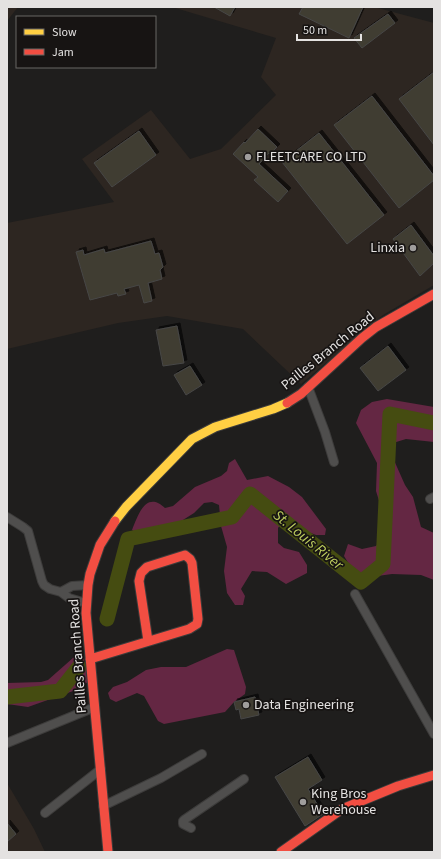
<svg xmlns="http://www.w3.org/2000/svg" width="441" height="859" font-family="'Source Sans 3',sans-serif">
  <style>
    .built { fill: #2d2621 }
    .forest { fill: #642743 }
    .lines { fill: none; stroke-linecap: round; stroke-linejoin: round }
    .river { stroke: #454c11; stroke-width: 15 }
    .building { fill: #3f3c33; stroke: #474746; filter: url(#shadow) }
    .street-casing { stroke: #3d3c3b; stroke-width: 10 }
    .slow-casing { stroke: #3d3c3b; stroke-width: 11 }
    .jam-casing { stroke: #3d3c3b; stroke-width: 11 }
    .street { stroke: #4f4e4d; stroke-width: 8 }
    .slow { stroke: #ffcf43; stroke-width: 9 }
    .jam { stroke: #f24e42; stroke-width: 9 }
    .poi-dot { fill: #9f9d9c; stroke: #171413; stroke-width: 1.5 }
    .labels { text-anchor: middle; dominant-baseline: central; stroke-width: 3.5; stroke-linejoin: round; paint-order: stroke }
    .poi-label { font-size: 14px; fill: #e4e2e1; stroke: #171413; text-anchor: start }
    .street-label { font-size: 14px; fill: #e4e2e1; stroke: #171413 }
    .water-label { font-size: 15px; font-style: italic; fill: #bdcd5e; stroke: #171413 }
  </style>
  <defs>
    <filter id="shadow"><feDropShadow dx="3" dy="-3" stdDeviation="0" flood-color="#0009"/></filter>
  </defs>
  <rect width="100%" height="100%" fill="#1f1e1d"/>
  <path class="built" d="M7,7H18L7,21Z
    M172,7H374L434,23V285L383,315L301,384L243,329L167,316L118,323L7,349V223L114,202L82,159L151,110L190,159L221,149L276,95L261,77L276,38Z
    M7,783L34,829L45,852H7Z"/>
  <path class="forest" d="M387,399L434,407V442L406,439L393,443V458L405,485L413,497L421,527L434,533V580L421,575L392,574L363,578L352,569L344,556L348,544L362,549L376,546L385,534V520L376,491L377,463L356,423L361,410L372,402Z
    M235,459L247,480L268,476L289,487L302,497L326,529L325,535H316L282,522L278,528V543L284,548L299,552L307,565V573L286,584L267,572L252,571L241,589L245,596L243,605H235L227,593L224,571L227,547L221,526L219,505L212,502L204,503L194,513L150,541L132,530C138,515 146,490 165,508L173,506L195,487L221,476L227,471L229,463Z
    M227,649L234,650L246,687L245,694L234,702L225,712L164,724L158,721L144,696L137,693L116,702L110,699L108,693L113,687L127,682L146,670L161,667H186Z
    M82,650L88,682L76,690L28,707L7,704V683L41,682L48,680Z"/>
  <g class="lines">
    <path class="river" d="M107,619L128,539L232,517L250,494L361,582L383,564L390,414L434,423
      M7,697L60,691L79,667"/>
  </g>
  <path class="building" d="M214,7H235L230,16Z
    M303,7H363L349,38L299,14Z
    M388,14L395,23L362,48L354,38Z
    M434,72V145L399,99Z
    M372,96L434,176V180L399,208L334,125Z
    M258,129L277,147L270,154L269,153L259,164L288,191L278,202L254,180L258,177L233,154L244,142L245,143Z
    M139,131L156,155L112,187L94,163Z
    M319,133L384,215L347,244L282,162Z
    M411,225L434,256V263L420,276L393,239Z
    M151,241L155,254L159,253L163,267L160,270L162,279L148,283L152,301L144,303L139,285L124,289L126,294L118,296L117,293L90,300L76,252L83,250L84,255L104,249L105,253Z
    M177,326L184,363L163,366L156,330Z
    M388,346L406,370L378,391L360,368Z
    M190,366L202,385L186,395L174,375Z
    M255,697L259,715L241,719L239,709L236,710L234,702Z
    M308,757L322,780L308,789L323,814L305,826L275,777Z
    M7,823L16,834L7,842Z"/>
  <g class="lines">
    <g class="street-casing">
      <path id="street" d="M308,387L325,432L334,462
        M430,499L434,497
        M7,517L23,527L28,531L42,581L44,585L50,589L61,592L69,598L86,603
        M61,592L72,586L88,585
        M355,594L434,734
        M7,743L95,707
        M103,806L161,778L202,754
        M45,813L101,769
        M191,828L183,824V821L184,820L244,779"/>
    </g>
    <g class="slow-casing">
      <path id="slow" d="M115,521L126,507L192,439L215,427L273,409L287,403"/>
    </g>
    <g class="jam-casing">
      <path id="jam" d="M287,403L301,394L362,338L376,327L434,294
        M90,659L189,629L197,624L198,619L192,563L190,559L185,555L147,567L141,573L139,581L148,641
        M108,852L86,613L88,585L90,574L100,545L115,521
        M281,852L342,809L398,786L434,775"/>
    </g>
    <use href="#street" class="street"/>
    <use href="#slow" class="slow"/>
    <use href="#jam" class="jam"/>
  </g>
  <g class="poi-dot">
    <circle cx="248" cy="157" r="4"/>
    <circle cx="413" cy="248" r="4"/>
    <circle cx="246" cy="705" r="4"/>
    <circle cx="303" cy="802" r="4"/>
  </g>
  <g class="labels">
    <g class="poi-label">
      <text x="256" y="157">FLEETCARE CO LTD</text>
      <text x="405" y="248" text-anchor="end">Linxia</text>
      <text x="254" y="705">Data Engineering</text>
      <text x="311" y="794">King Bros<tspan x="311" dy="16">Werehouse</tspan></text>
    </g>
    <g class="street-label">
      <text transform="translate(328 351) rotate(-39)">Pailles Branch Road</text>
      <text transform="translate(78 656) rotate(-94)">Pailles Branch Road</text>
    </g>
    <g class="water-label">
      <text transform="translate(308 540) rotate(39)">St. Louis River</text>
    </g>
  </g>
  <rect width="441" height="859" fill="none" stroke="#e4e2e1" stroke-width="16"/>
  <rect x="16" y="16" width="140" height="52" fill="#171413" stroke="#696665"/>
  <rect x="24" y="29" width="20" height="6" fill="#ffcf43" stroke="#696665"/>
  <text x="52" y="36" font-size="12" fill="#e4e2e1">Slow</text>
  <rect x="24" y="49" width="20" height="6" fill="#f24e42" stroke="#696665"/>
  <text x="52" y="56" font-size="12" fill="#e4e2e1">Jam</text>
  <path d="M297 34v6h64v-6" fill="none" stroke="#e4e2e1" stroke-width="2"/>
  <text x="303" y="34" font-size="12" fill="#e4e2e1" stroke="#171413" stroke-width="3" paint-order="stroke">50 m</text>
</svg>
